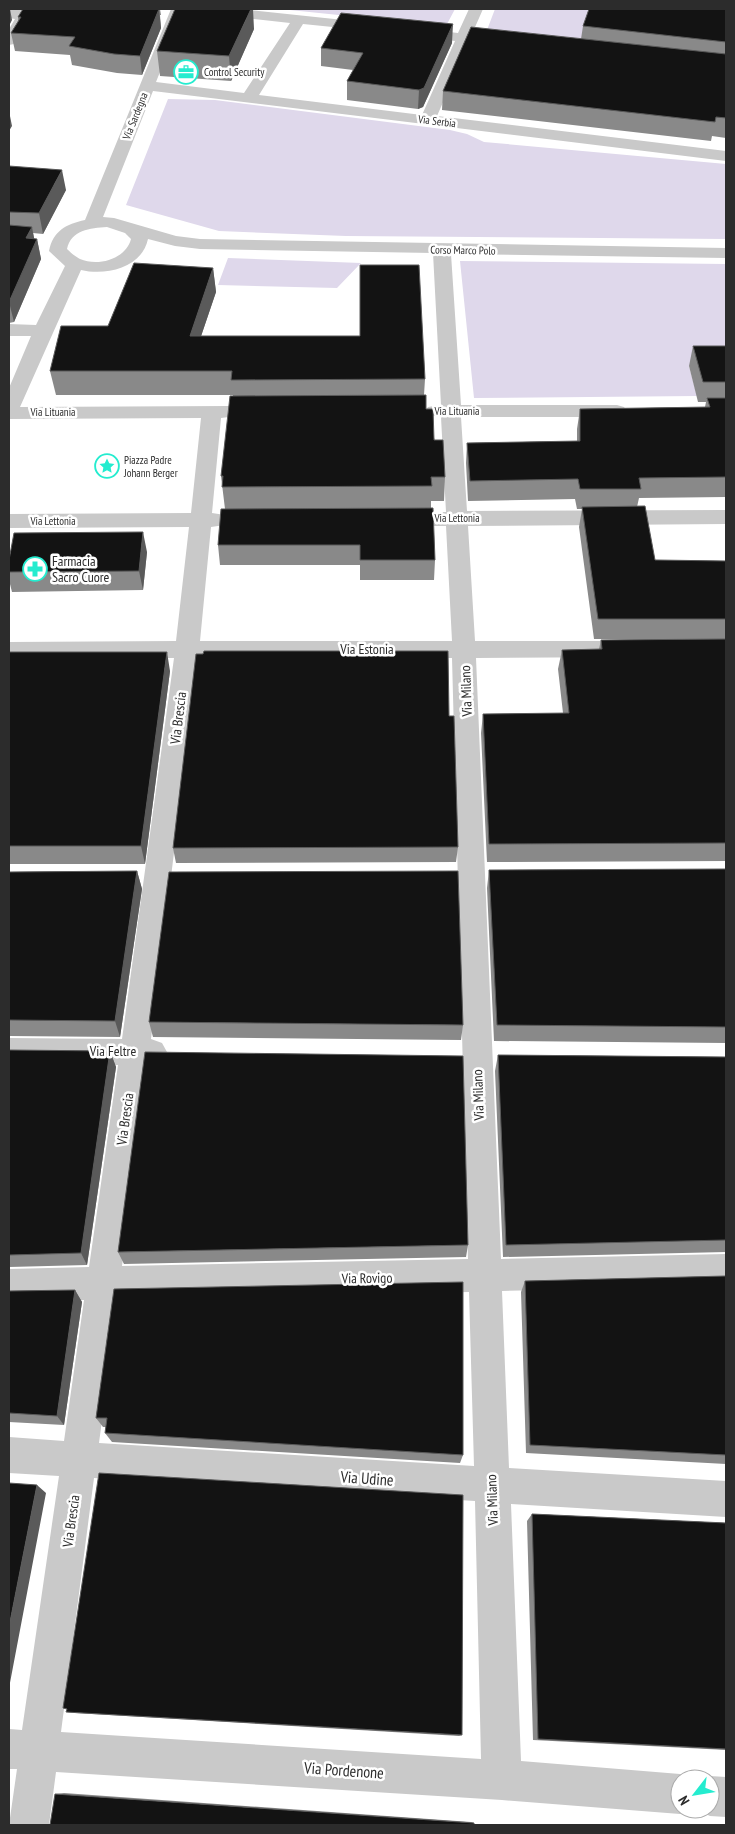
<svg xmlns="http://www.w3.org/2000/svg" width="735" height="1834" font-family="'PT Sans Narrow',sans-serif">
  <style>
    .green { fill: #dfd8eb }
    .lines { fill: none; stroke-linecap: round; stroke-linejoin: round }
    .minor { fill: #c9c9c9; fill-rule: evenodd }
    .wall { fill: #898989 }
    .shaded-wall { fill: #5a5a5a }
    .building { fill: #131313; stroke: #5a5a5a }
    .labels { text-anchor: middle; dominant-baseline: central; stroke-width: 5; stroke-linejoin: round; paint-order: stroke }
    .far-poi-label { font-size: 11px; fill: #2c2c2c; stroke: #fff; text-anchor: start }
    .far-street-label { font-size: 11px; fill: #2c2c2c; stroke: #fff }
    .poi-label { font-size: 14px; fill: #2c2c2c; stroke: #fff; text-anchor: start }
    .street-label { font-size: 14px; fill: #2c2c2c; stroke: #fff }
    .near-street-label { font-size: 16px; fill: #2c2c2c; stroke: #fff }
  </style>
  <rect width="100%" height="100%" fill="#fff"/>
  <path class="green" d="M280,9H455L446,26Z
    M495,9H593L582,40L487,30Z
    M168,99L215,100L450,130L467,134L484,142L726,164V239L346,236L219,231L126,205Z
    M228,258L361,263L337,288L218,285Z
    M460,261L726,264V366H689L697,396L474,398Z"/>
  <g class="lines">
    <path class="minor" d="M21,9L57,12L62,13L64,16L62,19H29L14,44L9,45V29L15,19L9,18V10Z
      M171,9H185L156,82L244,93L290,23L202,13L197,12L195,9H240L372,23L377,24L379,27L377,30L372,31L303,24L259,95L422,115L455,41L414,36L409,35L407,32L409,29L414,28L458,33L469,9H483L472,34L508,39L510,42L508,45L503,46L469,43L437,116L726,151V161L153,91L103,217L114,218L176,236L200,239L726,248V258L451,254L461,405H617L624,407L627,411L624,415L617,417H461L467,511L726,510V524L468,526L475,641H637L645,643L649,649L645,655L637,657L476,658L501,1259L726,1254V1286L502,1291L509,1468L726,1481V1517L511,1504L521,1761L680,1774L692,1779H680V1809H692L680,1814L502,1800L56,1772L49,1825H9L17,1769H9V1729L22,1730L59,1476L9,1473V1437L64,1441L84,1300L9,1301V1269L89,1267L118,1065L9,1064V1038L122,1039L174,658H9V642L176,641L189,527L9,528V514L191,513L201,418L9,419V388L31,336H9V324L36,325L65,266L49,251C53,231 66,224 85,220ZM107,227L125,233L131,239C126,259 98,267 80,259C76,257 71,253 67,249C71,230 90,228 107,227ZM148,239L175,246L200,249L433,253L441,405L428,407L425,411L428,415L441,417L446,512H395L387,514L384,519L387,524L395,526H446L452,641H200L211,527L225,525L228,520L225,515L212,513L221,418L237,416L240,412L237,408L230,406L20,407L81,270C106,276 142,268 148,239ZM198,658H452L468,1259L122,1266L148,1065L162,1061L167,1052L162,1043L151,1039ZM469,1292L474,1466L99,1443L118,1299ZM94,1478L475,1501L481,1759L61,1732Z
      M710,1776L726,1777V1817L710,1816L695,1809H710V1779H702Z"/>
  </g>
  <path class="wall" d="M23,9H160L161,15H160L161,28L142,75L117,73L72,65L70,55L15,51L11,33L18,21V17Z
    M726,9V138L712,136L711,141L442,110L443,91L581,39L583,26Z
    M254,29L231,81L160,76L157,51Z
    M452,43L423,107L418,109L347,100V81L353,70L321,66V48Z
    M9,166L66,190L43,234L33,233L34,239H37L41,259L14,322L9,323Z
    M213,268L216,292L201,336L425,379L424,395L426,409L445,477L444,501H431V508L435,560L434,580H360V565H220L218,545L225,509L221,476L233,395H56L50,371L108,326Z
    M693,346H726V497L639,498L637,507L655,560L726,561V861L487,862L481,733L483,714L563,713L558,669L562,650L599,649L601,640L691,639H594L579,527L582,509H577L575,499L468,501L466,463L467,443L577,441V429L580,409L705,407L706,402H698L689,366Z
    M147,552L143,590L12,592L9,580V560Z
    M9,652L170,671L145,864H9Z
    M449,716L458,847L456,862L176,863L173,848Z
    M726,869V1043L494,1041L487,888L489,870Z
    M137,871L142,889L120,1037L9,1036V872Z
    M149,1022L463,1025L461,1040L153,1037Z
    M9,1050L110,1051L116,1067L87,1265L9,1267Z
    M498,1055L726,1057V1252L503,1257L495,1071Z
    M468,1245L466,1257L124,1264L118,1252Z
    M726,1276V1464L526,1453L521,1292L525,1281Z
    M114,1289L463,1455L460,1463L112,1442L105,1433L106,1427H103L96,1418Z
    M75,1290L82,1302L64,1425L9,1422V1291Z
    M532,1514L726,1523V1750L533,1740L527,1521Z
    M66,1712L462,1735L459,1736L75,1713Z
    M64,1793L471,1822L474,1823L55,1794Z"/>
  <path class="shaded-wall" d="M9,9H10L12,20L9,26Z
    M159,9L161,28L142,75L140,56Z
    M251,9H253L254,29L231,81L229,56Z
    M453,24L452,43L423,107L418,109L419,90Z
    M9,111L12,126L9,131Z
    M62,170L66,190L43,234L39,213Z
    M32,227L35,243L37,239L41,259L14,322L9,302L26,238Z
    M213,268L216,292L193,360L190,336Z
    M143,532L147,552L143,590L139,571Z
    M167,652L170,671L145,864L141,846Z
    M137,871L142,889L120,1037L115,1021Z
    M110,1051L116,1067L87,1265L81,1253Z
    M75,1290L82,1302L64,1425L57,1416Z
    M37,1485L46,1493L9,1688V1627Z"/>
  <path class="building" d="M23,9H159L140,56L114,54L69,46L75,37L11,33L21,17H18Z
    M175,9H251L229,56L157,51Z
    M589,9H726V42L583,26Z
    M341,13L453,24L424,88L419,90L347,81L363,53L321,48Z
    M471,27L726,54V118L716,117L715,122L443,91Z
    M9,166L62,170L39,213L9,212Z
    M9,225L32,227L26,238L37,239L9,302Z
    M134,263L213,268L190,336H360V265H419L425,379L231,380L232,371H50L61,326H108Z
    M693,346H726V382H703Z
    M426,395V409H433L434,440H443L445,477H431L432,486L222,487L223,476H221L230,396Z
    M707,398H726V477L639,478L641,489H580L578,479L470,481L467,443L580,441V409L710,407Z
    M645,506L655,560L726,561V619H598L582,507Z
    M433,508L435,560H360V545H218L221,509Z
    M143,532L139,571L9,572V560L14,533Z
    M726,639V843L489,844L483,714L569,713L562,650L602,649L601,640Z
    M204,651H448L449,716H454L458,847L173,848L196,654H203Z
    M9,652H167L141,846H9Z
    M726,869V1027L497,1025L489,870Z
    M137,871L115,1021L9,1020V872Z
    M458,871L463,1025L149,1022L169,872Z
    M9,1050L110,1051L81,1253L9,1255Z
    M145,1052L463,1056L468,1245L118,1252Z
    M498,1055L726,1057V1240L506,1245Z
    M726,1276V1455L530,1445L525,1281Z
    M463,1282V1455L105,1433L107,1418H96L114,1289Z
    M75,1290L57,1416L9,1413V1291Z
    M99,1473L463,1495L462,1735L66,1712L67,1709L63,1708Z
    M9,1483L37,1485L9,1627Z
    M532,1514L726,1523V1749L538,1739Z
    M55,1794L474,1823V1825H50Z"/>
  <defs>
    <g id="office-ring" transform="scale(1.25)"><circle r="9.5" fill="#fff" stroke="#24eccf" stroke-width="1.5"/><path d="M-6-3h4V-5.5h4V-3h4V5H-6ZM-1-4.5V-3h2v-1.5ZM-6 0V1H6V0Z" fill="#24eccf"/></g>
    <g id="sight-ring" transform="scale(1.25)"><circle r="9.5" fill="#fff" stroke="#24eccf" stroke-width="1.5"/><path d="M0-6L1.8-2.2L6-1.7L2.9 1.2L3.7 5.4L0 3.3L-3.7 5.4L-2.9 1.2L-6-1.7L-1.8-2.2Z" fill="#24eccf"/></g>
    <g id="pharmacy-ring" transform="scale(1.25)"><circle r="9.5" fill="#fff" stroke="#24eccf" stroke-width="1.5"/><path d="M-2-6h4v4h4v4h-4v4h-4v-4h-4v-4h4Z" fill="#24eccf"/></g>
  </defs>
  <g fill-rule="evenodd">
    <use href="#office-ring" x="186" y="72"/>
    <use href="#sight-ring" x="107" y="466"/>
    <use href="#pharmacy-ring" x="35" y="569"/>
  </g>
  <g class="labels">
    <g class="far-poi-label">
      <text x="204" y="72">Control Security</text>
      <text x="124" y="460">Piazza Padre<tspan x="124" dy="13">Johann Berger</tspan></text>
    </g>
    <g class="far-street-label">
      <text transform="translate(135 116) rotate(-68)">Via Sardegna</text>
      <text transform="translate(437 121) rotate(7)">Via Serbia</text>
      <text transform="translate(463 250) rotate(1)">Corso Marco Polo</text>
      <text x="457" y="411">Via Lituania</text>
      <text x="53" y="412">Via Lituania</text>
      <text x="457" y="518">Via Lettonia</text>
      <text x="53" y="521">Via Lettonia</text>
    </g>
    <g class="poi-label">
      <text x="52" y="561">Farmacia<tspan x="52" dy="16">Sacro Cuore</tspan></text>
    </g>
    <g class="street-label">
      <text x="367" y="649">Via Estonia</text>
      <text transform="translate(466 691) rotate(-92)">Via Milano</text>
      <text transform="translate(178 718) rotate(-83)">Via Brescia</text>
      <text x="113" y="1051">Via Feltre</text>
      <text transform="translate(478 1095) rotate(-92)">Via Milano</text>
      <text transform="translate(125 1119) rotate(-82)">Via Brescia</text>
      <text transform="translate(367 1278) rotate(-1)">Via Rovigo</text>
      <text transform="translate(492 1500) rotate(-92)">Via Milano</text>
      <text transform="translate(71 1521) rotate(-82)">Via Brescia</text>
    </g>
    <g class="near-street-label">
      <text transform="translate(367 1478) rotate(4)">Via Udine</text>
      <text transform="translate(344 1770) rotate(4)">Via Pordenone</text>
    </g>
  </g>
  <rect width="735" height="1834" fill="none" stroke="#2c2c2c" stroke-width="20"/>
  <g transform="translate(695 1794) rotate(239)"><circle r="24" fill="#ffffff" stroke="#ababab"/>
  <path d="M0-4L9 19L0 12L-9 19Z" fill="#24eccf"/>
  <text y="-8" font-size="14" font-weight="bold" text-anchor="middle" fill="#2c2c2c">N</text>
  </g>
</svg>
